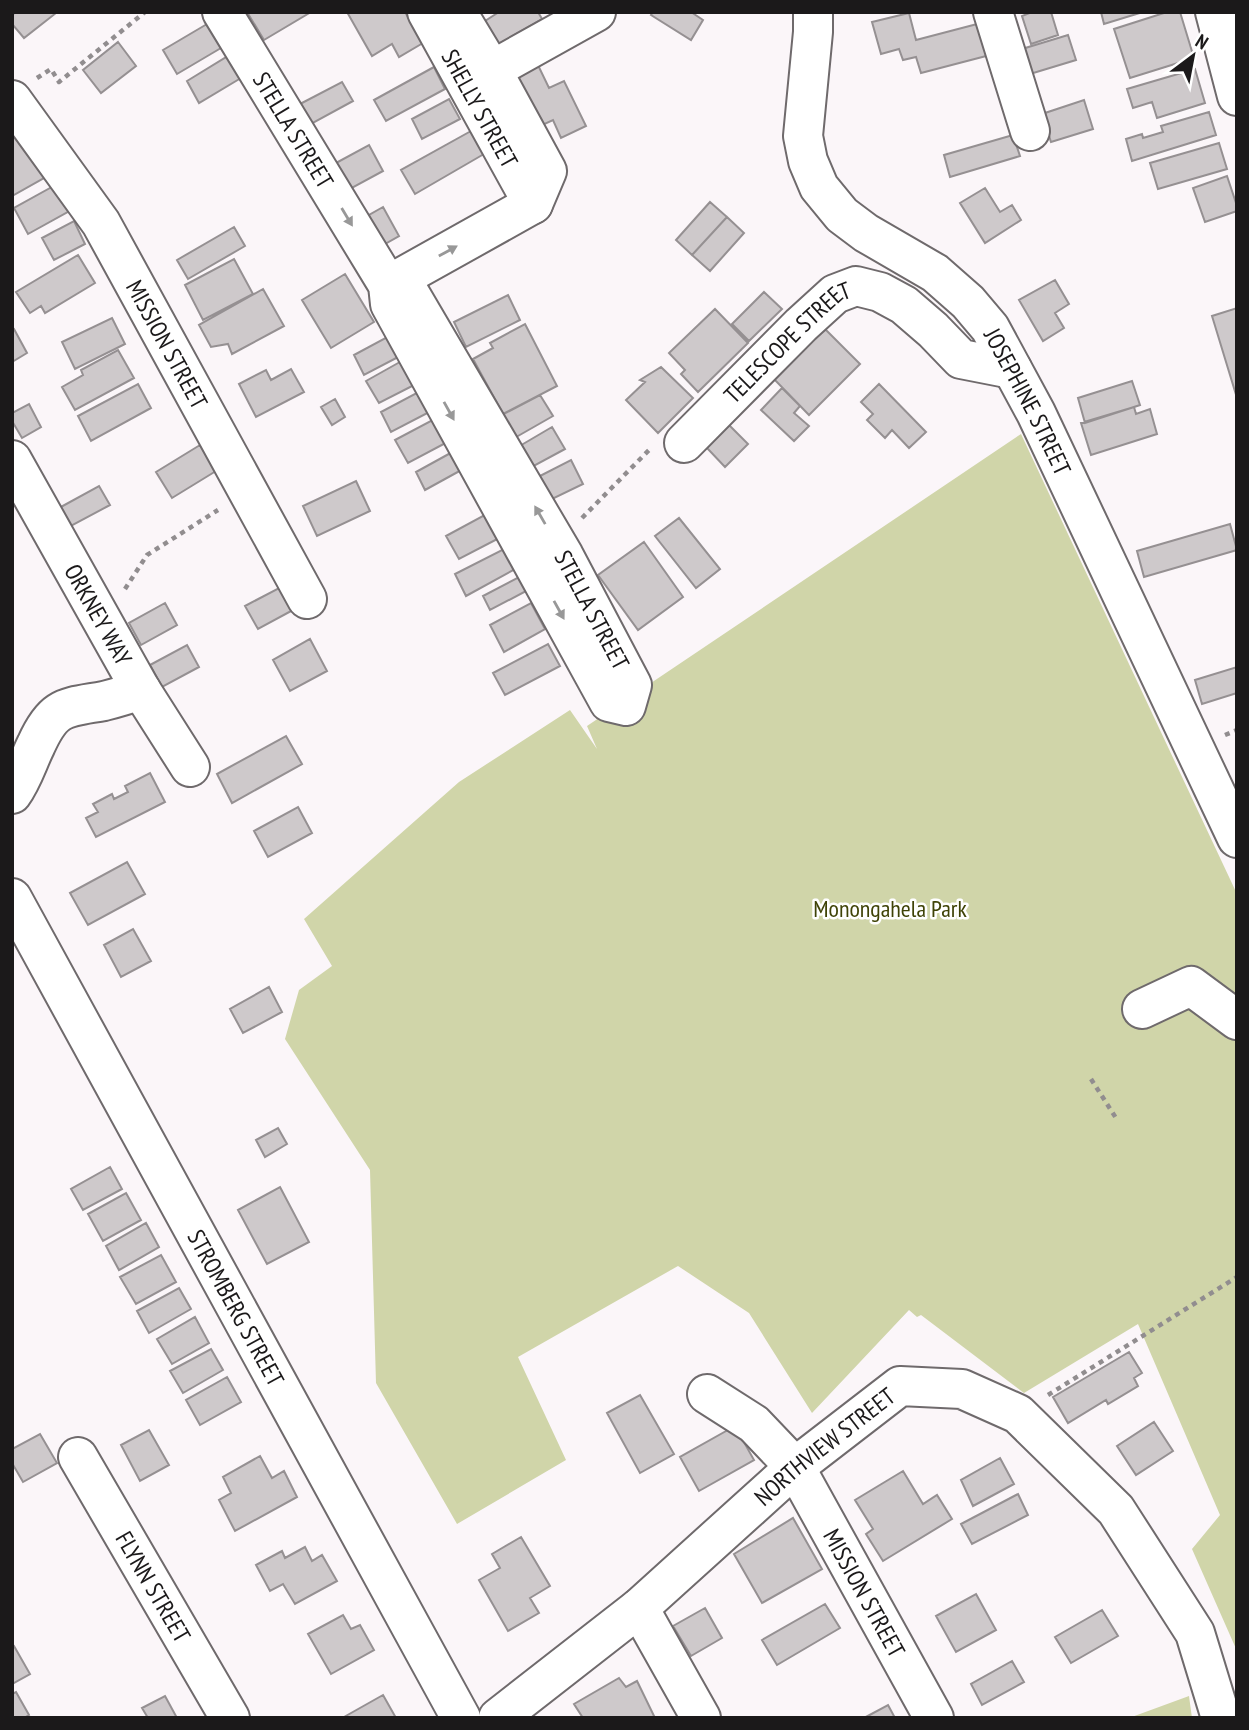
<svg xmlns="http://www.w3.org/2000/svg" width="1249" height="1730" font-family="'PT Sans Narrow',sans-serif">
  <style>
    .green { fill: #d0d5a9 }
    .building { fill: #cec9cb; stroke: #959092; stroke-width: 2 }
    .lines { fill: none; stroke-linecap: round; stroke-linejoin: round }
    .minor-casing { stroke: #6f6a6c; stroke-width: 42 }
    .path { stroke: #918d8f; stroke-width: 4.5; stroke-dasharray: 5 5; stroke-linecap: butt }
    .minor { stroke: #fff; stroke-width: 38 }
    .oneway { fill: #989898 }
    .labels { text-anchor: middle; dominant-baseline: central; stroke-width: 5; stroke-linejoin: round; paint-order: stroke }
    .street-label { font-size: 24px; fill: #1b191a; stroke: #fff }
    .park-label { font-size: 24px; fill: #3f4307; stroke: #fff }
  </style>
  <rect width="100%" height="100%" fill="#fbf6f9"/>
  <path class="green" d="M1021,434L1237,894V1651L1192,1549L1220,1515L1138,1324L1024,1393L921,1315L917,1317L909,1310L812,1413L749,1313L678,1266L518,1357L566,1460L457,1524L376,1383L370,1170L285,1039L299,990L332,966L304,919L459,782L570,710L597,749L587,726Z
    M1189,1696L1192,1718H1129Z"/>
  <path class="building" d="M16,12H55L56,13L24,38L12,24V15Z
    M247,12H311L264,40Z
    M347,12H405L423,43L399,57L392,44L372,56Z
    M499,12H538L542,19L499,44L485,21Z
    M653,12H691L703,20L691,40L651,15Z
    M1032,12H1051L1058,35L1031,44L1022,16Z
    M1101,12H1143L1104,24Z
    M1167,12H1180L1194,58L1130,78L1114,29Z
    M909,13L916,40L981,23L990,55L921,73L916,57L903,60L899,49L881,54L872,22Z
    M207,24L221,48L177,74L163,50Z
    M1068,35L1076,60L1030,74L1022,49Z
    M118,42L136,66L101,93L83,70Z
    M228,56L241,78L199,103L187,81Z
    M536,61L549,88L564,81L586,126L561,138L553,120L538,127L512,73Z
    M434,67L445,89L386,121L374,100Z
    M1195,69L1205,103L1157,118L1152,102L1133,108L1127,89Z
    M342,82L353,101L311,124L300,104Z
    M449,99L460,119L422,139L412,119Z
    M1084,100L1093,129L1051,142L1042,114Z
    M1209,112L1216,135L1132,161L1126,139L1142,134L1143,138L1163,132L1161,126Z
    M26,130L51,174L12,196V138Z
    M471,131L484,154L415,194L401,170Z
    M1013,135L1020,156L950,177L944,155Z
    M1219,143L1227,169L1158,189L1150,163Z
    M369,145L383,171L350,189L336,163Z
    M1227,176L1237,206V211L1205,222L1193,188Z
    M59,183L73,209L28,234L14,208Z
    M985,188L1000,212L1012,205L1021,220L985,243L960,203Z
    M710,202L727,217L692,255L676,240Z
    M383,207L399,236L378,248L362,219Z
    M727,217L744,233L710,271L692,255Z
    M74,221L85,244L54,260L42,238Z
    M234,227L245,246L188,279L177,260Z
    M78,255L95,283L45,313L41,306L30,313L16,292Z
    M234,259L253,294L203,320L185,285Z
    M345,274L374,322L331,348L302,300Z
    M1055,280L1069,304L1055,313L1064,328L1043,341L1019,300Z
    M263,289L284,326L232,354L228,344L211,347L199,325Z
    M764,292L782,309L749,341L732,324Z
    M508,295L520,320L466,347L454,322Z
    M1237,308V398L1212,316Z
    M715,309L748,343L698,392L681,374L685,370L669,353Z
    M112,318L125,344L75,369L62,342Z
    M525,324L557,386L503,414L473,359L493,348L490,343Z
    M823,327L860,364L809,415L773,378Z
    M14,329L27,353L12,362V330Z
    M391,335L402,355L364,375L354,355Z
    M118,350L134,378L75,410L62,387L83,375L81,370Z
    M407,358L420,382L379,403L366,381Z
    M661,367L693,398L658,433L626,400L645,382L640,380Z
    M291,369L304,392L256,417L239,384L266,370L271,380Z
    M1132,381L1140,405L1085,423L1078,398Z
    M138,384L151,408L91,441L78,416Z
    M879,384L926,432L909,448L892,430L885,438L867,420L873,414L861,402Z
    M426,388L437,408L391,432L381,412Z
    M782,388L800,406L794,413L809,426L794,441L761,410Z
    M540,395L553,416L511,440L498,417Z
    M335,399L345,417L332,425L321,407Z
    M29,404L41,427L22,438L12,421V413Z
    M1134,407L1136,414L1150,409L1157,434L1091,455L1081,423Z
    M442,415L455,438L408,463L395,440Z
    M729,425L748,444L725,467L707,448Z
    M552,427L565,449L530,468L518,447Z
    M200,445L216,471L172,498L156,472Z
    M456,450L465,468L425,490L416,472Z
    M571,460L583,484L548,501L536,478Z
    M356,481L370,511L317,536L303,506Z
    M99,486L110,505L69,527L59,508Z
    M492,511L505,535L459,559L446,536Z
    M679,518L720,569L696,588L655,536Z
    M1230,524L1237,550L1144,577L1137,551Z
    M644,542L683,597L638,630L598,575Z
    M506,548L517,568L466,596L455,574Z
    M521,576L528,590L490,610L483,596Z
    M281,587L293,610L258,629L245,606Z
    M165,603L177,625L141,645L129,623Z
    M531,603L545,629L504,652L490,625Z
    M310,639L327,671L290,691L273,660Z
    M548,644L560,666L505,695L493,673Z
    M187,645L199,667L162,687L150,665Z
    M1237,667V693L1202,704L1195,680Z
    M286,736L302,764L232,803L217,774Z
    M150,773L165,802L96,837L86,818L98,812L93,804L112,794L114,799L128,792L125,786Z
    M298,807L312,833L268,857L254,831Z
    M127,862L145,894L88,925L70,893Z
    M133,929L151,961L121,977L104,945Z
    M269,987L282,1012L243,1033L230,1009Z
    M278,1128L287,1144L265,1157L256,1140Z
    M110,1167L122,1189L83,1210L71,1189Z
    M280,1187L309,1242L267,1264L238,1210Z
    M126,1193L141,1220L103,1241L88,1214Z
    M146,1223L159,1247L119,1270L106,1246Z
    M161,1255L176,1282L136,1304L120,1277Z
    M179,1288L191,1309L149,1333L137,1311Z
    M195,1317L209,1343L172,1364L157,1339Z
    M211,1349L223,1370L183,1393L170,1371Z
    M1129,1352L1142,1373L1134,1378L1138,1386L1108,1404L1106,1400L1068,1423L1053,1397Z
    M227,1377L241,1402L200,1425L186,1400Z
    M640,1395L674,1454L640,1473L607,1413Z
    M1154,1422L1173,1451L1136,1475L1117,1446Z
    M735,1426L754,1460L699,1491L680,1457Z
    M149,1430L169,1465L140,1481L121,1445Z
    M40,1434L57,1463L23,1482L12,1463V1449Z
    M260,1456L272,1478L284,1471L297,1497L235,1531L219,1500L231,1493L223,1477Z
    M1000,1458L1014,1484L973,1506L961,1480Z
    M903,1471L923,1504L937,1495L952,1519L883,1561L866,1534L873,1529L855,1500Z
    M1018,1494L1028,1515L972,1544L961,1524Z
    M793,1518L822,1569L762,1603L734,1554Z
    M521,1537L550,1586L530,1598L539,1613L508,1631L479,1580L500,1568L492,1554Z
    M305,1547L312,1561L322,1555L337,1581L295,1604L283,1584L270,1591L256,1565L282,1551L285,1558Z
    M976,1594L996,1630L956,1652L936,1616Z
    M825,1604L840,1628L777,1665L762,1640Z
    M705,1608L722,1638L691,1656L673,1626Z
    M1102,1610L1118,1636L1071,1663L1055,1637Z
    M343,1615L351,1629L360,1625L374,1650L331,1674L308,1634Z
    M14,1646L30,1674L12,1684V1647Z
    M1012,1661L1024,1682L982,1705L971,1684Z
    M619,1678L626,1687L637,1681L655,1718H583L574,1704Z
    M16,1692L29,1715L24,1718H12V1694Z
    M383,1695L396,1718H344V1717Z
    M165,1696L177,1718H148L142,1708Z
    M888,1705L895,1718H864Z"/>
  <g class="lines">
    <g class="minor-casing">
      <g id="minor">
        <path id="s1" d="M222,12L388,285L390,304L609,702L626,706L632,685L564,556L410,294L388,285"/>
        <path id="s2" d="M427,12L533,204"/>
        <path id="s3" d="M813,12V32L803,136L808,161L819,187L842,215L866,233L935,273L968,302L990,328L1036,413L1237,838"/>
        <path d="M993,12L1030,131"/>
        <path d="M1215,12L1237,96"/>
        <path d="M492,70L596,12"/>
        <path id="s4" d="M12,100L101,223L307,599"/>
        <path d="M388,285L533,204L547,171L492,70L457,12"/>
        <path id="s5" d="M684,443L801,325L835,294L856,286L880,292L904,305L933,330L961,359L1012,369"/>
        <path id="s6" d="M12,460L141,690L190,767"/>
        <path d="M12,794C23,779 28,761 36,745C54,705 65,708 104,701C116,698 129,694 141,690"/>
        <path id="s7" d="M12,898L461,1718"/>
        <path d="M1142,1009L1191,986L1237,1020"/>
        <path id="s8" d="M707,1394L754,1424L795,1467L934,1718"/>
        <path id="s9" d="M78,1457L230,1718"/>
        <path d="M639,1608L701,1718"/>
        <path id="s10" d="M498,1718L639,1608L795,1467L900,1386L962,1389L1018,1414L1116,1510L1195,1633L1221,1718"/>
      </g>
    </g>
    <path class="path" d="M37,78L51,69L59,82L145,12
      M582,518L650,449
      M125,589L147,555L218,510
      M1225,735L1237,730
      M1091,1079L1116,1118
      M1048,1395L1237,1277"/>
    <use href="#minor" class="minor"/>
  </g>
  <defs><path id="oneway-solid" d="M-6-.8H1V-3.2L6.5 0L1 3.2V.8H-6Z" transform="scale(1.75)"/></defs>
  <g class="oneway">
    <use href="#oneway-solid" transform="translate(347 217) rotate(59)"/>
    <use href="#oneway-solid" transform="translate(448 251) rotate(-29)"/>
    <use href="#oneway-solid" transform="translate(449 411) rotate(61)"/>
    <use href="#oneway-solid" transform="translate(540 515) rotate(-120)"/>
    <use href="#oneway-solid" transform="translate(559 610) rotate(61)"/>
  </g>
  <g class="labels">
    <g class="street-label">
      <text stroke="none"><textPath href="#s2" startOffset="110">SHELLY STREET</textPath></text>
      <text stroke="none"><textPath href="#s1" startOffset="138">STELLA STREET</textPath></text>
      <text stroke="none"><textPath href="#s4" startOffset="290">MISSION STREET</textPath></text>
      <text stroke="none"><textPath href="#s5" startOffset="145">TELESCOPE STREET</textPath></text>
      <text stroke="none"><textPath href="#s3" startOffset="485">JOSEPHINE STREET</textPath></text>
      <text transform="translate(592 610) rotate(62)">STELLA STREET</text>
      <text stroke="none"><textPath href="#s6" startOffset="177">ORKNEY WAY</textPath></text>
      <text stroke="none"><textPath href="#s7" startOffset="467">STROMBERG STREET</textPath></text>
      <text stroke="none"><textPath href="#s10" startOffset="425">NORTHVIEW STREET</textPath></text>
      <text stroke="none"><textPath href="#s9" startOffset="150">FLYNN STREET</textPath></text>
      <text stroke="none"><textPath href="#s8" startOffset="259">MISSION STREET</textPath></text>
    </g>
    <g class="park-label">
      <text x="890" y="908">Monongahela Park</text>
    </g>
  </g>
  <rect width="1249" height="1730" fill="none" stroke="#1b191a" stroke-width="28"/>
  <g transform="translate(1193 56) rotate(32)" stroke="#ffffff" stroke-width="5" paint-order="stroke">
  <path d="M0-5L12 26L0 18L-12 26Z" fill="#1b191a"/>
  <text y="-10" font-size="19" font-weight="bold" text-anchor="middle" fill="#1b191a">N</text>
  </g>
</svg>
